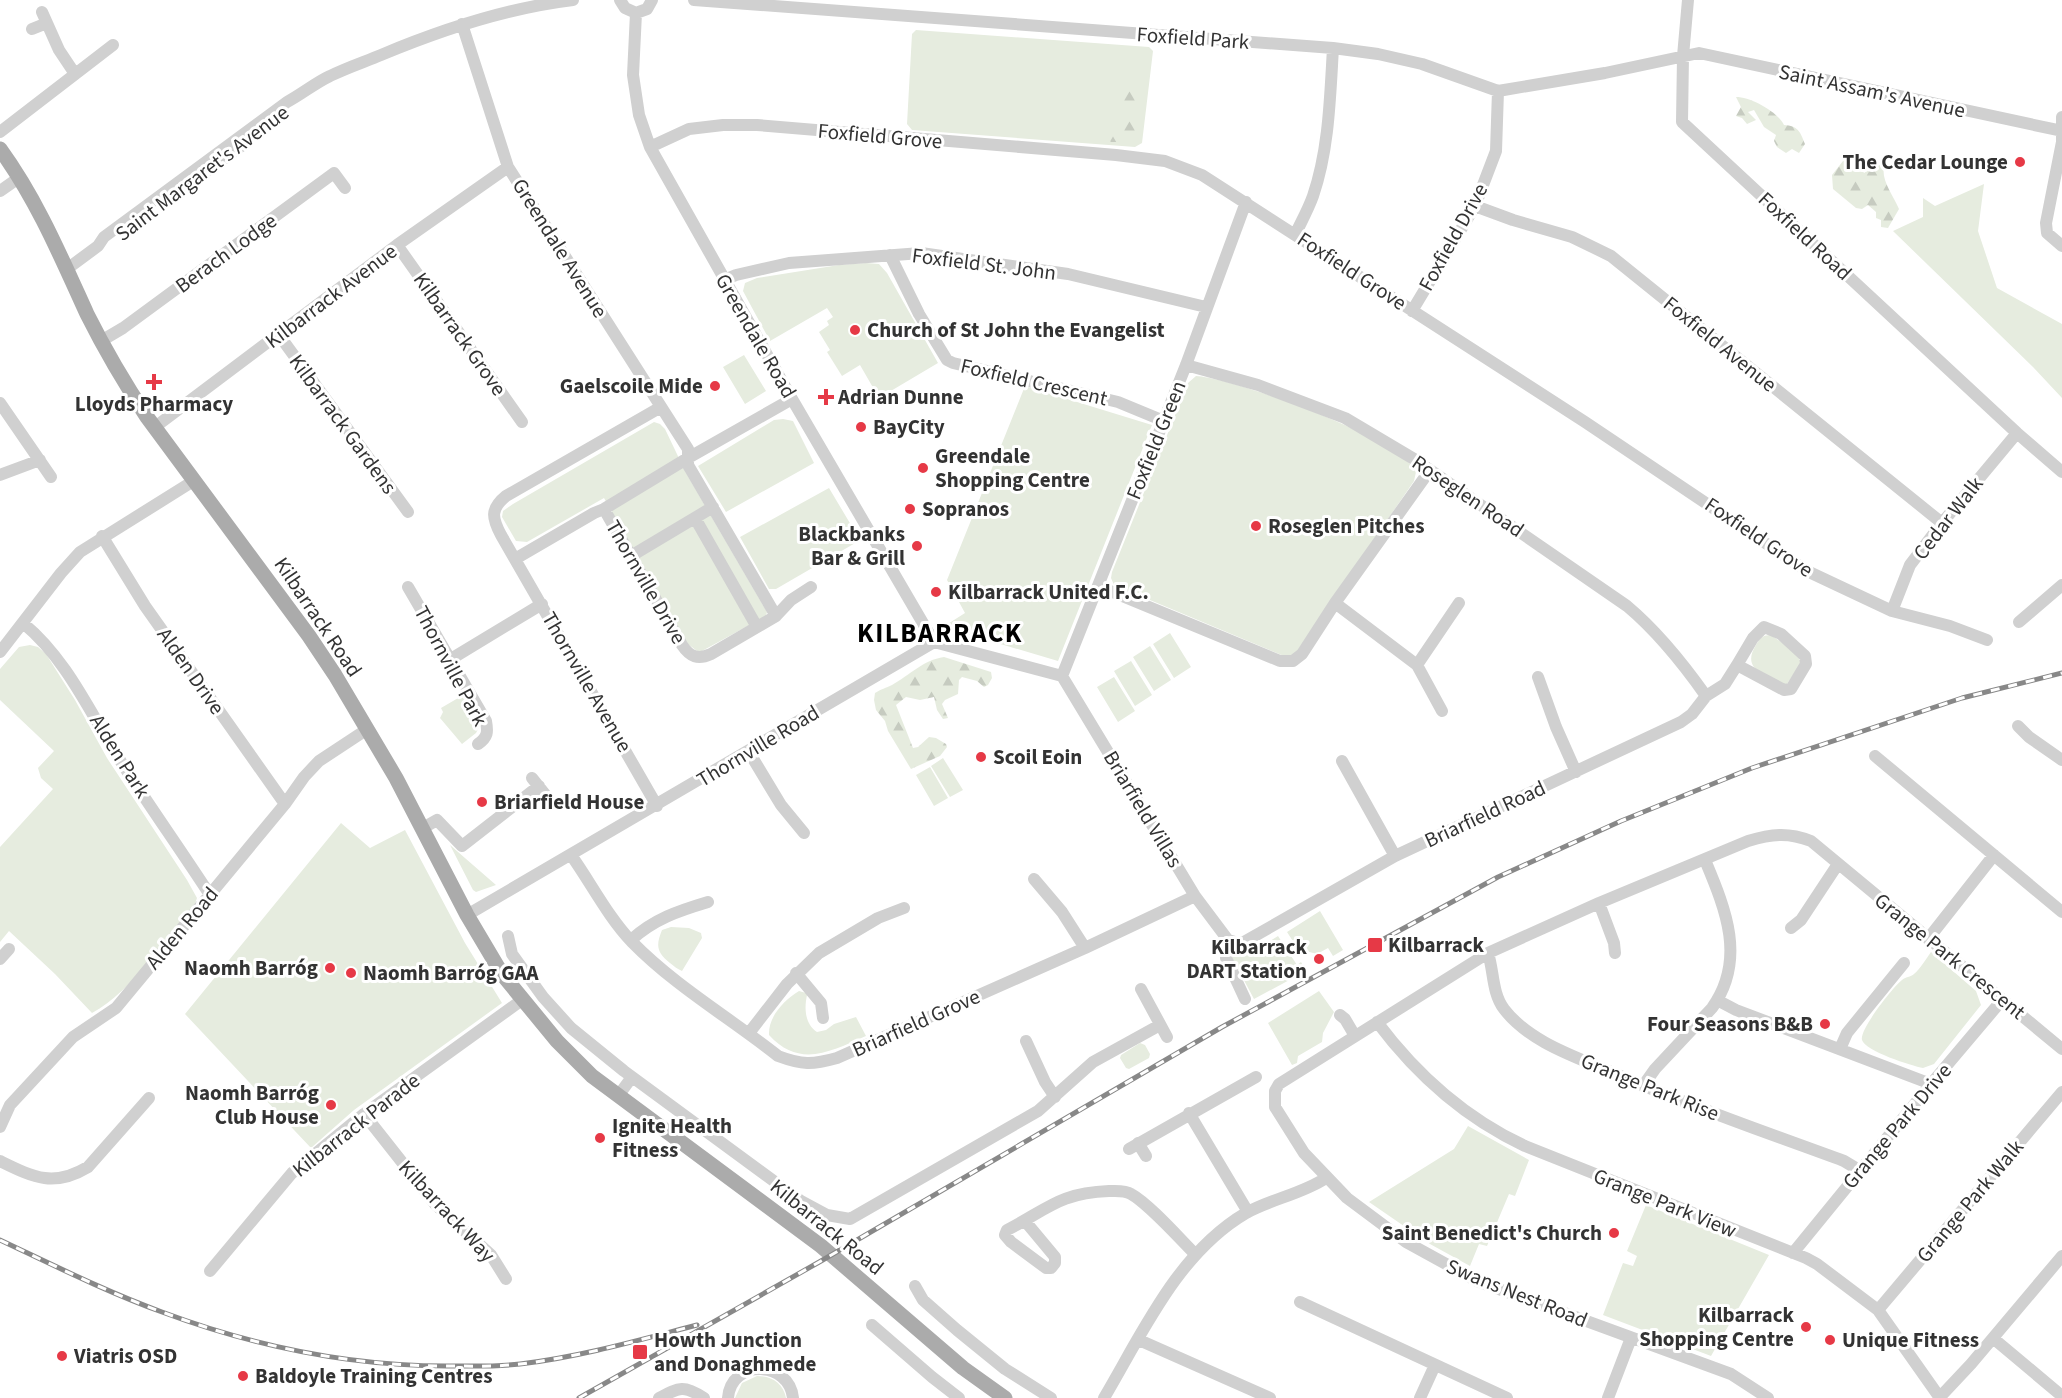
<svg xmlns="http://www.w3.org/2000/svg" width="2062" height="1398" font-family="'Source Sans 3',sans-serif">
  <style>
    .green { fill: #e6ecdf }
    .forest { fill: url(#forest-firs) }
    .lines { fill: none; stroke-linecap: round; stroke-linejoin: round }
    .minor { stroke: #d0d0d0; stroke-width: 12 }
    .major { stroke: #ababab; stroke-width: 15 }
    .rail-casing { stroke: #888; stroke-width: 5 }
    .rail { stroke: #fff; stroke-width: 3; stroke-dasharray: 9; stroke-linecap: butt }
    .poi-dot { fill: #e63946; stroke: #fff; stroke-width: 2 }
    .labels { text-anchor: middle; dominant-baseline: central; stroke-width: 6; stroke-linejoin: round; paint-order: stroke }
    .street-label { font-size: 21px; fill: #333; stroke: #fff }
    .poi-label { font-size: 21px; font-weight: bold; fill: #333; stroke: #fff; text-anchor: start }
    .district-label { font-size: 27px; font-weight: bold; letter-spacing: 1.5px; fill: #000; stroke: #fff }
  </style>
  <defs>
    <pattern id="forest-firs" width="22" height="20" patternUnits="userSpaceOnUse" patternTransform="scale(1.5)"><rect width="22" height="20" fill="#e6ecdf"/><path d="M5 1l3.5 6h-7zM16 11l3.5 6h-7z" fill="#c6cbc0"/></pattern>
  </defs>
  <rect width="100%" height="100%" fill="#fff"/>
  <path class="green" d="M916,30L1149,47L1153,51L1142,143L1135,147L912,130L907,124L912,34Z
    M1984,184L1978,231L1997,288L2062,324V398L2033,367L1893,231L1923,217V198L1935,206Z
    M866,263L879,264L887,273L938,363L879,398L860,365L842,376L827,352L830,350L819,332L829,325L827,321L833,317L827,308L770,341L743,291L745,283L757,278L839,265Z
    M744,355L766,391L745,404L723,367Z
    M1196,376C1234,378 1402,439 1416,472L1414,481L1298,650L1291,656H1284L1114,585L1111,578L1112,572L1188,383Z
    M1025,386L1152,425L1058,661L943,627L965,613L947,580Z
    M783,419L793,421L814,463L726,512L698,466L774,420Z
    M654,422L660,424L665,429L686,473L767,612L766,616L702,651H697L688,644L604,498L527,542L516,541L502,517L503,511L513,504Z
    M829,488L857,535L855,537L857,542L776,589H769L740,537Z
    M1170,633L1191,667L1174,678L1153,644Z
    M1771,635L1797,653L1801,663L1787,684H1782C1764,674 1741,669 1756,645C1760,638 1763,635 1771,635Z
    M30,645L38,647L46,654L75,700L107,758L187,880L197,898L195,904C164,940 134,990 92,1013L55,974L9,931L0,942V847L53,789L41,778L38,768L54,751L0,700V669L19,647Z
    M1150,646L1171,680L1154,691L1133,657Z
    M1131,661L1152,695L1135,706L1114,671Z
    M1114,677L1135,711L1118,722L1097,687Z
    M465,694L481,723L476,733L462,744L440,718L443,712L441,708Z
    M943,758L963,790L950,797L931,766Z
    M930,767L948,798L934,806L916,775Z
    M341,823L370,848L405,830L465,943L502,1003L354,1110L311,1148L185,1014Z
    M450,845L496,885L476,892L473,890Z
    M1320,911L1343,950L1333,956L1328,948L1317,954L1298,949L1287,932Z
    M671,927L689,928L701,933L702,938L682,971C677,969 674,966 670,963C656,952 656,945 662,930Z
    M1278,936L1297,965L1301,962L1306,971L1254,999L1231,956L1254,951Z
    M1931,952L1976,991L1981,1005L1934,1064L1923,1068C1912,1066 1865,1051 1862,1040C1859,1030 1893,987 1902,980C1905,977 1911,977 1914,974C1920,969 1926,959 1931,952Z
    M799,991L806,993L807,995C804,1009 805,1024 817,1032L826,1030L834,1024L856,1017L866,1036C831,1051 800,1069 769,1035C768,1017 784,1000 799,991Z
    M1319,991L1334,1012L1323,1033L1322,1042L1298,1056L1297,1063L1292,1065L1268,1023Z
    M1140,1043L1145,1045L1150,1054L1149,1058L1129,1069L1126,1068L1120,1058L1121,1055Z
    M1468,1126L1529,1160L1515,1196L1509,1194L1487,1246L1479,1244L1470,1266L1430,1244L1369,1202L1454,1149Z
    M1646,1205L1769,1255L1711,1356L1603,1315L1623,1263L1633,1266L1637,1256L1627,1251Z
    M757,1376C772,1376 783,1383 786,1398H735L742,1383Z"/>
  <path class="forest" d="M1131,85H1138L1143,88V93L1136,97V102L1141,106L1139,113L1142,129L1130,142H1111L1108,139L1112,132L1109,123L1116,118L1120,121L1124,88Z
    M1736,97C1751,97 1778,112 1784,125C1798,126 1800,131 1805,144L1799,153L1792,149L1786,153L1777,147L1774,141L1776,135L1764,127L1754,110L1748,112L1756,120L1747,124L1742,118L1736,116L1741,107Z
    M1849,157L1857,160L1864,173L1876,164L1884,166C1881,181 1893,195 1899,209L1888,228L1881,227V220L1876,218V212L1868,205L1862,209L1856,208L1833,189L1832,175L1843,161Z
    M944,657L991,672L992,678L988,685L984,687L977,681L962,677L959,680L958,694L945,700L942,704L948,718L943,719L937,710L934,697L920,700L906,697L896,705L913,748L918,747L929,737L936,738L946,744L947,747L940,756L911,769L888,731L885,721L876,710L874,700L875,693C881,689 886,688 892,685C910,675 923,660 944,657Z"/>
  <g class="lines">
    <path class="minor" d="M620,0L625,8L636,13L647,9L652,0
      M694,0L1333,48L1378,54L1422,64L1498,91L1605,73L1699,53L2062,131
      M1688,0L1683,56L1682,122L2017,433L2062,472
      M42,12L59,50L75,74
      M636,13L633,75L639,115L650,147L792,399L934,642
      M462,24L508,167L688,449V465L776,616
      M32,29L47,23
      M2062,117V142L2046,223L2047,233L2062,246
      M0,132L113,45
      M650,147L689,129L723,125H757L1116,155L1165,161L1202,175L1585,422L1807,571L1892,611L1950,626L1987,640
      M0,191L20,177
      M166,201L247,142
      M1475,206L1513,220L1572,237L1611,256L1942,523
      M1295,235C1301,222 1308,210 1313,196C1329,149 1330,98 1333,48
      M397,245L522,422
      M890,255L919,314L947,360L953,363L1118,402L1164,421
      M67,269L98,246L104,237L287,102C302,94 315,83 330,76C346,68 364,62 381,55C443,29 506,8 573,0
      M724,280L736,275L789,263L921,253L1068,274L1206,307
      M1412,311L1475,206L1496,151L1498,91
      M279,335L408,512
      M101,341L123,328L334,173L345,188
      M1186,365L1258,385L1345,418L1414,459L1627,606C1658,632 1682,662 1706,696
      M0,403L51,477
      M155,427L397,245L508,167
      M0,475L40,460
      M604,509L682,645C690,657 698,660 711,654L776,616L791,600L811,587
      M695,518L757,627
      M102,536L145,606L285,804
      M631,556L713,507
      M515,559L594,513L604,509L688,458L792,399
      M1098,586L1280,661H1293L1302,654L1335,603L1430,470
      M408,587L486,721C488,732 488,737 478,744
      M1335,603L1417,665L1459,603
      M1892,611L1910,565L1942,523L2017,433
      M2019,622L2062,585
      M23,623C70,662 92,718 125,768C153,811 182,852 210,895
      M0,652L61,573L80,552L195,480
      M451,659L542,604
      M1417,665L1442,711
      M1062,676L1186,365L1246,202
      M1062,676L1195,896L1228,940
      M1538,677L1556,727L1576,772
      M2018,726L2029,737L2062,760
      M749,752L781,805L804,833
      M1875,756L2062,912
      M1342,761L1395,856
      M532,778L552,803
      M657,806L501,535C492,518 490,509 506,496L661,407
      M423,828L437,820L462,846L539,786
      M571,855C591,883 608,917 632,942C675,986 730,1018 778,1056C802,1065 812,1065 837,1058L1085,948L1195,896
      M1034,879L1062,912L1085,948
      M1599,903L1614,943L1615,953
      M467,915L934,642L1062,676
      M1791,928L1801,920L1838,864
      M508,936L512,954L543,997L571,1028L624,1071L801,1201L827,1215L850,1219L1038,1111L1093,1062L1160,1025
      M1928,939L1994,855
      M631,940C654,919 678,911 708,902
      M1228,940L1235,942H1244L1395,856L1681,722L1692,714L1706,696L1725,684L1737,665L1784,690L1791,689L1806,664L1805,656L1781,634L1764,627L1753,638L1737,665
      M1228,940L1226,958L1245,999
      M1488,953C1494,972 1492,993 1504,1009C1531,1044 1580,1058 1618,1075C1692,1107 1768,1133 1844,1161L1859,1170
      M0,959L9,949
      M796,973L821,1003L823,1018
      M1141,989L1167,1037
      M1717,1000L1736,1010L1931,1084
      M1340,1015L1345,1019L1355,1036
      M1377,1022C1416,1074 1465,1118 1525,1146L1806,1258L1817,1264L1878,1310L1940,1398
      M749,1033L787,984L819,953L878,918L904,908
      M1026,1041L1045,1082L1055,1097
      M1840,1049L1847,1033L1904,963
      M1643,1086L1655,1069L1712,1008C1747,959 1725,908 1705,860
      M618,1096L632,1077
      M1189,1113L1248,1212
      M364,1114L435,1204L491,1255L506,1279
      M0,1127L10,1105L73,1037L116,1008L285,804L304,777L319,761L366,730
      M1138,1143L1146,1156
      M1129,1149L1256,1077
      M0,1161C33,1177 53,1188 88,1167L149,1098
      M1025,1221L1055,1257V1263L1051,1268H1046L1011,1242L1005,1235L1007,1230C1048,1209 1059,1193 1109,1191C1116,1191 1125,1190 1131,1194C1149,1204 1179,1238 1195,1254
      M1793,1253L1931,1084L2002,1000
      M210,1271L292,1173L364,1114L522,1000
      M915,1286L923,1300L957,1330L1005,1369L1051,1398
      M1300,1302L1507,1398
      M1878,1310L2062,1092
      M872,1325L932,1377L959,1398
      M1994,1339L2062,1396
      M1139,1340L1270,1398
      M659,1398C680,1387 684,1385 704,1398
      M728,1398C731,1359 789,1360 793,1398
      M1104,1398C1143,1332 1178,1253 1246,1213C1271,1199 1302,1194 1326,1178
      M1420,1398L1435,1365
      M1608,1398L1631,1338
      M1768,1398L1731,1374L1477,1281L1406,1242L1347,1198L1304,1153L1275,1107V1091L1279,1084L1488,953L1599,903L1748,841C1771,834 1788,832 1811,841L2062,1049
      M1939,1398L1971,1364L2062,1256"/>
    <path class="major" d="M0,149C37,200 61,257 87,314C105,350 125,384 147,417L309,636L335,675L396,778L467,915L502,974L557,1041L592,1076L821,1246L963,1368L1005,1398"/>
    <g class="rail-casing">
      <path id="rail" d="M0,1240C53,1265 107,1292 162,1312C253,1346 349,1366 447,1366C471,1366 495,1367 520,1364C580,1357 639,1340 697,1325
        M579,1398L821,1261L1222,1027L1498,877L1621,821L1752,768L1962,698L2062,673"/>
    </g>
    <use href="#rail" class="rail"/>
  </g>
  <g class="poi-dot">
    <circle cx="2020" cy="162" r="6"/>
    <circle cx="855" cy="330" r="6"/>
    <path d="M151 373h6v6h6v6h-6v6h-6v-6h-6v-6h6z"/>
    <circle cx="715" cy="386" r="6"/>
    <path d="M823 388h6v6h6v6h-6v6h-6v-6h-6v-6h6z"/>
    <circle cx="861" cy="427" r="6"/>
    <circle cx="923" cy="468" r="6"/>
    <circle cx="910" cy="509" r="6"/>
    <circle cx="1256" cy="526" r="6"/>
    <circle cx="917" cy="546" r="6"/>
    <circle cx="936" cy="592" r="6"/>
    <circle cx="981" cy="757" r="6"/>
    <circle cx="482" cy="802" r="6"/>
    <rect x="1367" y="937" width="16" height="16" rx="3"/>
    <circle cx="1319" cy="959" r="6"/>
    <circle cx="330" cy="968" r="6"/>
    <circle cx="351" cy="973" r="6"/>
    <circle cx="1825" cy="1024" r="6"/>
    <circle cx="331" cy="1105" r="6"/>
    <circle cx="600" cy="1138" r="6"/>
    <circle cx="1614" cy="1233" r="6"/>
    <circle cx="1806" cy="1327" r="6"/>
    <circle cx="1830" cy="1340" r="6"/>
    <rect x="632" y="1344" width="16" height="16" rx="3"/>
    <circle cx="62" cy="1356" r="6"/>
    <circle cx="243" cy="1376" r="6"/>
  </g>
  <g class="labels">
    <g class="street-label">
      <text transform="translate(1193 38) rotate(4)">Foxfield Park</text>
      <text transform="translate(1872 91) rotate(12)">Saint Assam's Avenue</text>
      <text transform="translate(880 136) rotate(5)">Foxfield Grove</text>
      <text transform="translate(202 173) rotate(-37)">Saint Margaret's Avenue</text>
      <text transform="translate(1805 236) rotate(43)">Foxfield Road</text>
      <text transform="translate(1453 237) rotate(-61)">Foxfield Drive</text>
      <text transform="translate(560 248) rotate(58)">Greendale Avenue</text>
      <text transform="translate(226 253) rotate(-36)">Berach Lodge</text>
      <text transform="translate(984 264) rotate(7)">Foxfield St. John</text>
      <text transform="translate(1352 271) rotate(33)">Foxfield Grove</text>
      <text transform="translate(331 296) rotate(-37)">Kilbarrack Avenue</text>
      <text transform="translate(460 334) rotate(55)">Kilbarrack Grove</text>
      <text transform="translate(756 336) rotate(60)">Greendale Road</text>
      <text transform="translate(1720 344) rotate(39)">Foxfield Avenue</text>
      <text transform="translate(1034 382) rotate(13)">Foxfield Crescent</text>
      <text transform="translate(343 424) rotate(54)">Kilbarrack Gardens</text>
      <text transform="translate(1156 440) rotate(-68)">Foxfield Green</text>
      <text transform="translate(1468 496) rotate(34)">Roseglen Road</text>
      <text transform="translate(1948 518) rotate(-52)">Cedar Walk</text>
      <text transform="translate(1759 537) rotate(34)">Foxfield Grove</text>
      <text transform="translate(646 582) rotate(60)">Thornville Drive</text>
      <text transform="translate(318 617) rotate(56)">Kilbarrack Road</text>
      <text transform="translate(451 666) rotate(62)">Thornville Park</text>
      <text transform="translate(191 671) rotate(55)">Alden Drive</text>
      <text transform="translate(587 682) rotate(60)">Thornville Avenue</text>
      <text transform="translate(758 746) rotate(-31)">Thornville Road</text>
      <text transform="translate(120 756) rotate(58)">Alden Park</text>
      <text transform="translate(1143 809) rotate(59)">Briarfield Villas</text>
      <text transform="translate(1485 814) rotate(-25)">Briarfield Road</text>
      <text transform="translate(182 928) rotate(-50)">Alden Road</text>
      <text transform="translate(1950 956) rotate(39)">Grange Park Crescent</text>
      <text transform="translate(916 1023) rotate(-24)">Briarfield Grove</text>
      <text transform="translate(1650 1087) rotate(22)">Grange Park Rise</text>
      <text transform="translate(356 1125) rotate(-38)">Kilbarrack Parade</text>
      <text transform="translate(1897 1126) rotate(-50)">Grange Park Drive</text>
      <text transform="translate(1970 1201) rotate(-50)">Grange Park Walk</text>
      <text transform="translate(1665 1203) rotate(22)">Grange Park View</text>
      <text transform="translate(447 1211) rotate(47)">Kilbarrack Way</text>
      <text transform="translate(827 1227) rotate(39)">Kilbarrack Road</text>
      <text transform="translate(1517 1293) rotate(22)">Swans Nest Road</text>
    </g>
    <g class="poi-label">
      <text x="2008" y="162" text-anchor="end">The Cedar Lounge</text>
      <text x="867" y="330">Church of St John the Evangelist</text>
      <text x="703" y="386" text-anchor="end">Gaelscoile Mide</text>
      <text x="838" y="397">Adrian Dunne</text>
      <text x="154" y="404" text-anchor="middle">Lloyds Pharmacy</text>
      <text x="873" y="427">BayCity</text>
      <text x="935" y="456">Greendale<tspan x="935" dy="24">Shopping Centre</tspan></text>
      <text x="922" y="509">Sopranos</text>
      <text x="1268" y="526">Roseglen Pitches</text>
      <text x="905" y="534" text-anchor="end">Blackbanks<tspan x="905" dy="24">Bar &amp; Grill</tspan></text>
      <text x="948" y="592">Kilbarrack United F.C.</text>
      <text x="993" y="757">Scoil Eoin</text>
      <text x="494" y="802">Briarfield House</text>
      <text x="1388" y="945">Kilbarrack</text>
      <text x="1307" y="947" text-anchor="end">Kilbarrack<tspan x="1307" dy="24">DART Station</tspan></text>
      <text x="318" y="968" text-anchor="end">Naomh Barróg</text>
      <text x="363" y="973">Naomh Barróg GAA</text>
      <text x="1813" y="1024" text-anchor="end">Four Seasons B&amp;B</text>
      <text x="319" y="1093" text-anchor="end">Naomh Barróg<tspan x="319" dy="24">Club House</tspan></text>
      <text x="612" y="1126">Ignite Health<tspan x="612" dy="24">Fitness</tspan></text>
      <text x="1602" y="1233" text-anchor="end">Saint Benedict's Church</text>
      <text x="1794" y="1315" text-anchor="end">Kilbarrack<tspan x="1794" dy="24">Shopping Centre</tspan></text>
      <text x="654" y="1340">Howth Junction<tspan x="654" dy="24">and Donaghmede</tspan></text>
      <text x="1842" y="1340">Unique Fitness</text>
      <text x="74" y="1356">Viatris OSD</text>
      <text x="255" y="1376">Baldoyle Training Centres</text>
    </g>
    <g class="district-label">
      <text x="940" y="633">KILBARRACK</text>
    </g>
  </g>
</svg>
